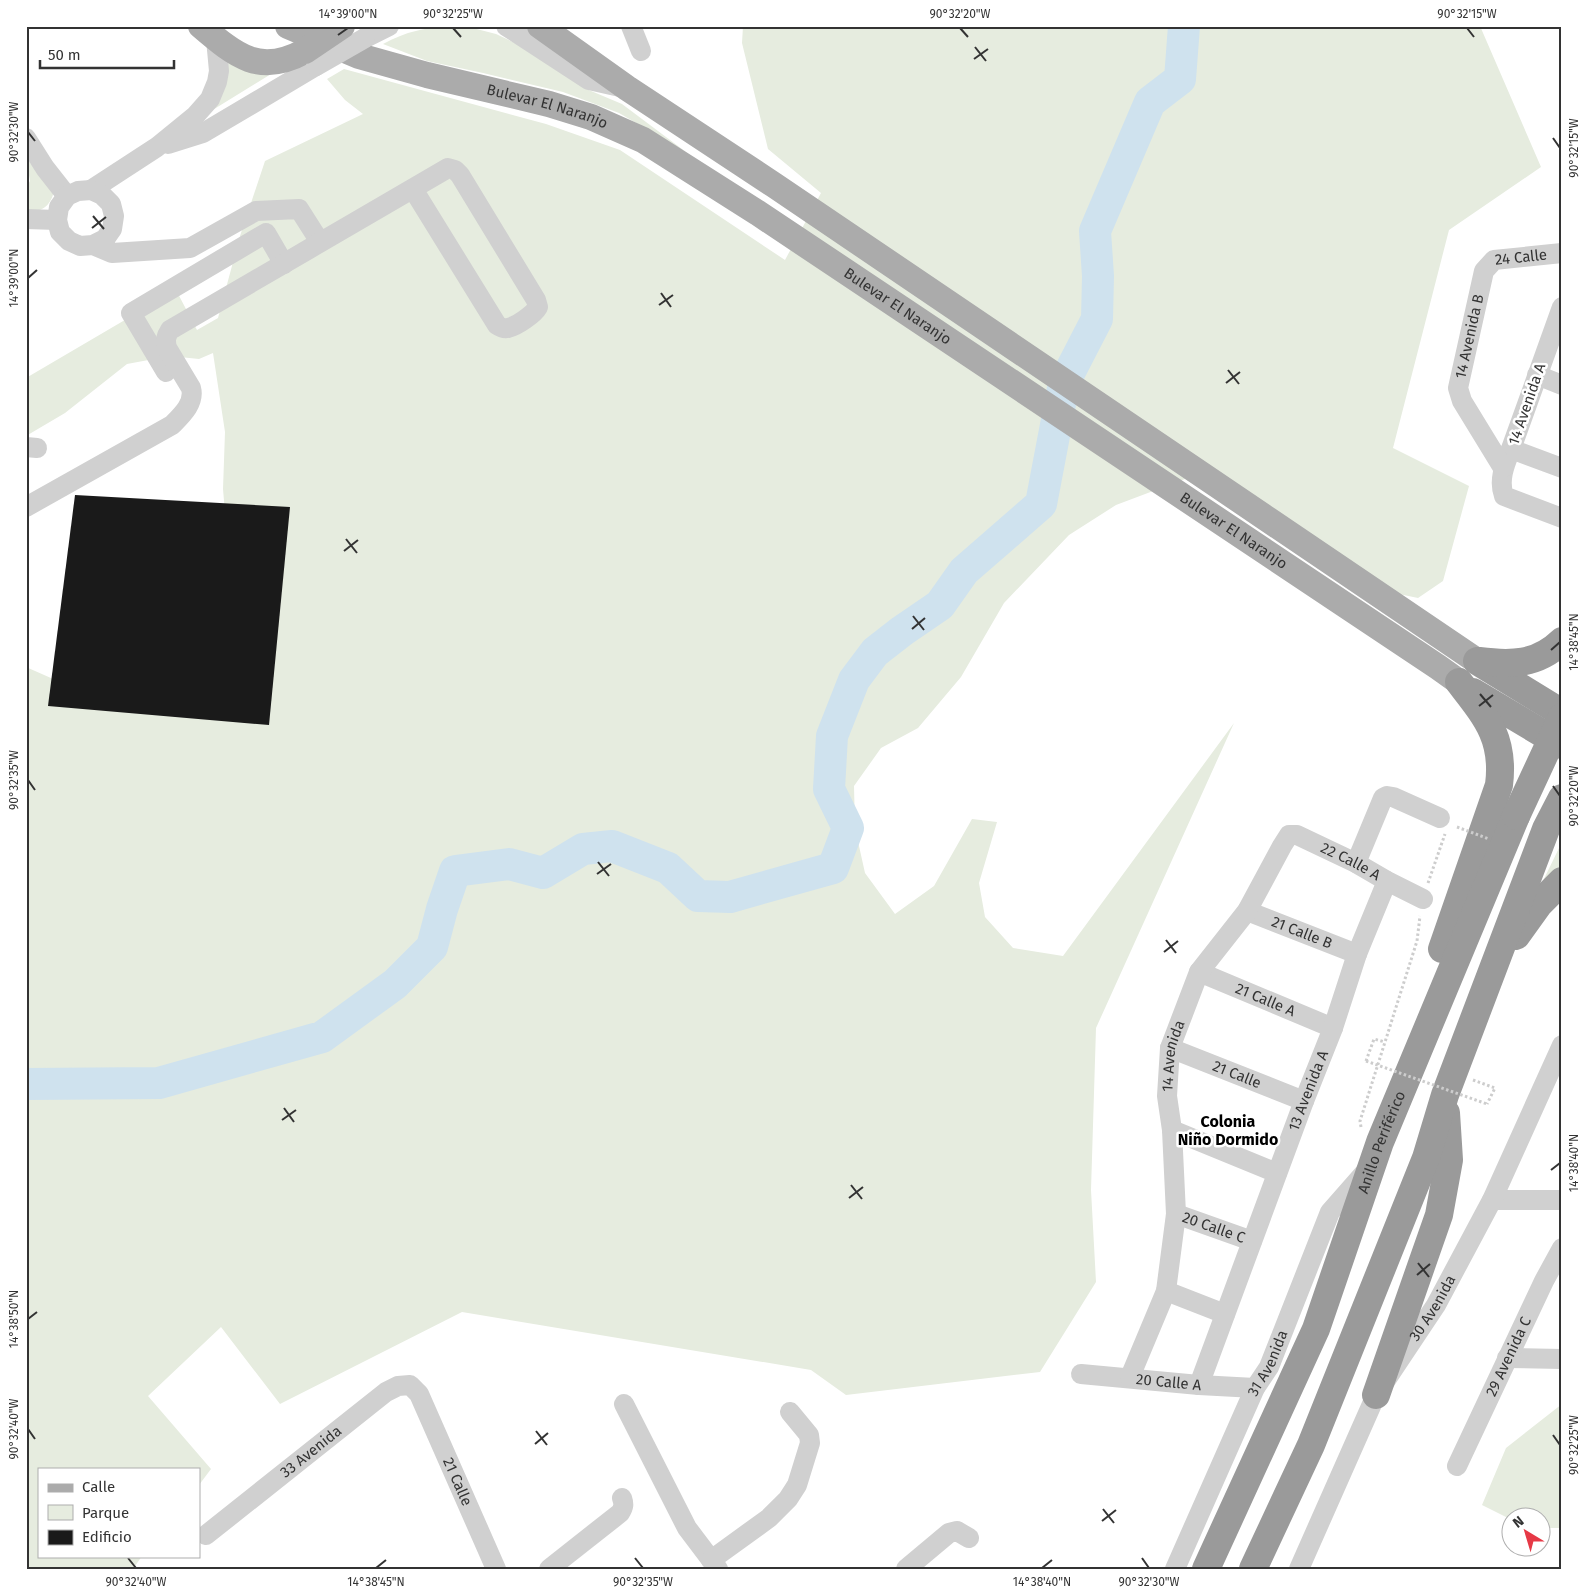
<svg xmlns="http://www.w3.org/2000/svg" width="1588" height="1595" font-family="'Fira Sans',sans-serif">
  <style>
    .green { fill: #e6ecdf }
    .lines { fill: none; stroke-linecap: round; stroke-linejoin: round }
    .river { stroke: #cfe2ee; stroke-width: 32 }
    .building { fill: #1a1a1a }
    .path { stroke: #cdcdcd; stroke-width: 3; stroke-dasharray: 2.5 2.5; stroke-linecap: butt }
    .minor { stroke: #d0d0d0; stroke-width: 20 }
    .major { stroke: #ababab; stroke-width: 26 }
    .highway { stroke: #9a9a9a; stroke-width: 28 }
    .path-bridge { stroke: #cdcdcd; stroke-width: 3; stroke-dasharray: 2.5 2.5; stroke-linecap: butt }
    .minor-bridge { stroke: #d0d0d0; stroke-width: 20 }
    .major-bridge { stroke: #ababab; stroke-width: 26 }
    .highway-bridge { stroke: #9a9a9a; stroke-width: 28 }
    .ticks { fill: none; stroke: #333; stroke-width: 2 }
    .labels { text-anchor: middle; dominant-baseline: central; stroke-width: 5; stroke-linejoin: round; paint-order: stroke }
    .street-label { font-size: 15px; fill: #333; stroke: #fff }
    .neighbourhood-label { font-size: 16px; font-weight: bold; fill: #000; stroke: #fff }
    .neatline { fill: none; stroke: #333; stroke-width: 2 }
    .ticks-label { font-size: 12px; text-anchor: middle; fill: #333 }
  </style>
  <rect width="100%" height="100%" fill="#fff"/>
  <path class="green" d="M451,26H465L496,34L530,50L584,88L622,104L686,152L619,113L563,92L483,73L427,61L383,44C408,31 423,28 451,26Z
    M743,26H1480L1541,167L1449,230L1393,448L1469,486L1443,581L1418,598L1375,589L1185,479L1116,505L1069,535L1004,603L961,677L918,728L881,748L854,786L855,828L865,873L895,914L934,886L972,819L997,822L979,883L985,917L1013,948L1063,956L1234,723L1096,1028L1091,1190L1096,1282L1040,1372L846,1395L811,1370L462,1312L280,1404L221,1327L148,1396L211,1469L199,1485V1469H39V1556H142L133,1569H26V667L60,682L230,571L223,489L225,432L213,353L199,359L170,356L127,364L65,413L26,436V378L176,290L197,330L218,318L240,236L265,161L363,114L345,100L327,79L344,69L546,124L620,150L785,260L821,193L768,149L742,43Z
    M225,62L289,63L211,111Z
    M26,157L42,179L54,192C49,208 42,211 26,213V188L30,181Z
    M1562,842V865L1539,889Z
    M1562,1404V1528H1541L1540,1518H1510V1519L1482,1505L1506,1448Z"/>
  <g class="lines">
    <path class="river" d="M26,1084L159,1083L322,1037L395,984L432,947L442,909L455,871L509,864L543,873L583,849L612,846L668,868L698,896L730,897L833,868L848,828L829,789L832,736L854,680L875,652L902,631L940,605L964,571L1041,504L1064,383L1097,319L1098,276L1095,231L1150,102L1180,79L1184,26"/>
  </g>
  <path class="building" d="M75,495L290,507L269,725L48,706Z"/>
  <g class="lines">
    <path class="path" d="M1428,883L1445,834
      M1366,1061L1374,1039L1385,1042
      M1473,1080L1495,1088L1487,1104
      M1361,1127L1360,1121L1417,941L1420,916"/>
    <g class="minor">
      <path d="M506,26L589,80L620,87"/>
      <path d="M631,26L641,51"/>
      <path d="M365,38L389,26"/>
      <path d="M26,138L45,168L67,196"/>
      <path d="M168,144L203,133L316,66"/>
      <path d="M91,190L157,147L195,116L210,99L217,82L219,71L216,39"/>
      <path d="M26,219L57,220"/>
      <path d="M93,245L105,239L112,229L114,216L111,204L102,195L91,190L78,191L67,196L59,207L57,220L60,232L69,241L80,246L93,245L112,253L190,248L256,211L299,209L320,242"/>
      <path d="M1562,307L1511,449C1505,464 1498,480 1504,496L1562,518"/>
      <path d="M166,372L131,313L266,233L284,264"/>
      <path d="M1537,375L1562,385"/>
      <path d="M26,447L37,448"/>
      <path d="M1511,449L1562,468"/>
      <path id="s1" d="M1503,468L1462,401L1458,388L1484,271L1494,260L1562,253"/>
      <path d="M26,507L172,425C182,415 195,403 191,388L167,348C165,340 166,336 170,330C263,276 355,222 448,168L455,170L460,175L536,300L538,307C534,314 517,326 508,328C504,329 500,327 497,325L413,189"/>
      <path d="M1356,863L1383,798L1387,796L1393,797L1440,818"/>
      <path id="s2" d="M1247,911L1357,954"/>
      <path id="s3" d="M1199,972L1333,1028"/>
      <path id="s4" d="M1170,1048L1304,1101"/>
      <path d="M1172,1130L1277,1173"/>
      <path d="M1492,1200H1562"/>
      <path id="s5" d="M1176,1214L1252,1241"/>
      <path d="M1166,1291L1225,1314"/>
      <path d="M1507,1358L1562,1359"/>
      <path id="s6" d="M1081,1374L1199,1385L1255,1388"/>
      <path id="s7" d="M1130,1377L1166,1291L1176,1214L1172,1130L1167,1096L1170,1048L1199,972L1247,911L1282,846L1289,835H1297L1356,863L1387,881L1423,899"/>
      <path id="s8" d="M1199,1385L1304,1101L1333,1028L1357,954L1387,881"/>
      <path d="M624,1404L687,1528L718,1569"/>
      <path id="s9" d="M1457,1466L1544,1281L1562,1248"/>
      <path id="s10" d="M206,1535L386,1392L398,1386L410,1385L419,1394L496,1569"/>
      <path d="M711,1560L769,1518L788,1499L797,1485L810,1443L809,1435L790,1412"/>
      <path d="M549,1569L620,1513C624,1507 624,1504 622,1498"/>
      <path d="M906,1569L949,1533L957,1531L969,1538"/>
      <path id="s11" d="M1175,1569L1255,1388L1269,1367L1330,1212L1366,1171"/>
      <path id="s12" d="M1299,1569L1376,1395L1436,1305L1492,1200L1562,1045"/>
    </g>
    <g class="major">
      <path d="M201,26C236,56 260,76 305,51"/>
      <path id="s13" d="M288,26L359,56L427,75L549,104L591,117L643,140L758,213L1438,667L1459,682"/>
      <path d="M540,26L627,88L774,185L1477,661"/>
    </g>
    <g class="highway">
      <path d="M1477,661L1562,713"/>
      <path d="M1479,661C1511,665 1537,665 1562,641"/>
      <path d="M1473,692L1562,745"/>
      <path d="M1516,936L1539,904L1562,881"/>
      <path d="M1442,949L1499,785C1505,738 1486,717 1459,682"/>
      <path d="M1376,1395L1439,1215L1449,1160L1446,1113"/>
      <path id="s14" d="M1206,1569L1316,1329L1380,1142L1516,816"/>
      <path d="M1253,1569L1311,1445L1426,1158L1445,1095L1546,829L1562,798"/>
    </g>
    <path class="path-bridge" d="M1457,827L1489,839
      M1366,1061L1487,1104"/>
    <path class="minor-bridge" d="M316,66L365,38"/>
    <path class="major-bridge" d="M305,51L342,26"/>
    <path class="highway-bridge" d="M1516,816L1562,717"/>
  </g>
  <path class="ticks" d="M453,28L461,37M960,28L968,37M1467,28L1474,37M338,35L348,28M975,47L986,61M974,59L988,49M28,132L35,141M1553,138L1560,148M93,216L104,229M92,228L106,217M28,278L37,270M661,293L671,307M659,305L673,295M1228,370L1239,384M1226,383L1240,372M346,539L357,553M344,551L358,540M913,616L924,630M912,629L925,618M1551,650L1560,642M1480,694L1491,707M1479,706L1493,695M28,780L35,790M1553,786L1560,796M598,862L609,876M597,874L611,864M1166,940L1176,953M1164,952L1178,941M284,1108L294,1122M282,1120L296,1110M1551,1170L1560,1163M851,1185L862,1199M849,1198L863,1187M1418,1263L1429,1277M1417,1275L1430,1264M28,1319L37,1312M28,1429L35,1439M536,1431L547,1445M1553,1435L1560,1445M535,1444L548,1433M1103,1509L1114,1523M1102,1521L1116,1510M128,1558L136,1568M635,1558L643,1568M1142,1558L1149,1568M376,1568L386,1560M1042,1568L1052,1560"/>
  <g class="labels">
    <g class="street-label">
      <text stroke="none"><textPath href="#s13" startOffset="272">Bulevar El Naranjo</textPath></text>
      <text stroke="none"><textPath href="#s1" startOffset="254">24 Calle</textPath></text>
      <text stroke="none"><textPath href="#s13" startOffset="678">Bulevar El Naranjo</textPath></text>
      <text stroke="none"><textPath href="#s1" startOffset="145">14 Avenida B</textPath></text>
      <text transform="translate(1527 404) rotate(-71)">14 Avenida A</text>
      <text stroke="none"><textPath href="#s13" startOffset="1082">Bulevar El Naranjo</textPath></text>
      <text stroke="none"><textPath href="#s7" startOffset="651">22 Calle A</textPath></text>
      <text stroke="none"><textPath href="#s2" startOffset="59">21 Calle B</textPath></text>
      <text stroke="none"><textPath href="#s3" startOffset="72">21 Calle A</textPath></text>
      <text stroke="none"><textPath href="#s7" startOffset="330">14 Avenida</textPath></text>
      <text stroke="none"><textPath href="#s4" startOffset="72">21 Calle</textPath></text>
      <text stroke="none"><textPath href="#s8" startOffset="314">13 Avenida A</textPath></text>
      <text stroke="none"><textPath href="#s14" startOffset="462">Anillo Periférico</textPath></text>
      <text stroke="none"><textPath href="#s5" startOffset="40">20 Calle C</textPath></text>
      <text stroke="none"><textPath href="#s12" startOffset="294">30 Avenida</textPath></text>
      <text stroke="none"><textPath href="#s9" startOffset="121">29 Avenida C</textPath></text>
      <text stroke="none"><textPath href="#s11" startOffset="226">31 Avenida</textPath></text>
      <text stroke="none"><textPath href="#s6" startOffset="88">20 Calle A</textPath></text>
      <text stroke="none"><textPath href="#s10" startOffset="134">33 Avenida</textPath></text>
      <text stroke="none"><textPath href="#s10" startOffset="364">21 Calle</textPath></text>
    </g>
    <g class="neighbourhood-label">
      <text x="1228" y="1121">Colonia<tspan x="1228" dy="18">Niño Dormido</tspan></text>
    </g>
  </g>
  <rect width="1588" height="1595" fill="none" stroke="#ffffff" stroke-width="55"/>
  <rect x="38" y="1468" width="162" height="90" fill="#ffffff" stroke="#adadad"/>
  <rect x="48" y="1484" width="25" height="8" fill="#ababab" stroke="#adadad"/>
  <text x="82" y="1492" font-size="15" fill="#333333">Calle</text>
  <rect x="48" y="1505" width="25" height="15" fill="#e6ecdf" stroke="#adadad"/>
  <text x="82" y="1518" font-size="15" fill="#333333">Parque</text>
  <rect x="48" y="1530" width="25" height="15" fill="#1a1a1a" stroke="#adadad"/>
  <text x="82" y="1542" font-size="15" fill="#333333">Edificio</text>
  <g transform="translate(1526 1532) rotate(322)"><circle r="24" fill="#ffffff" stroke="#adadad"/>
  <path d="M0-4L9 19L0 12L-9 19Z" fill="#e63946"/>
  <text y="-8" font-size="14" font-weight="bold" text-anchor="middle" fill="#333333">N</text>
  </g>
  <path d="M40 60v8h134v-8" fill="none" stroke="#333333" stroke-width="2.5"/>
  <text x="48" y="60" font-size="15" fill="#333333" stroke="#ffffff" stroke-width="4" paint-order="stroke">50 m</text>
  <rect x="28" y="28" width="1532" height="1540" class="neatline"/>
  <g class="ticks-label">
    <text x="348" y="18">14°39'00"N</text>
    <text x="453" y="18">90°32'25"W</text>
    <text x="960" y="18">90°32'20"W</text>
    <text x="1467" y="18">90°32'15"W</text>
    <text transform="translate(14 132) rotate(-90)" y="4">90°32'30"W</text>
    <text transform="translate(1574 148) rotate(-90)" y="4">90°32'15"W</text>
    <text transform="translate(14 278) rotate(-90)" y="4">14°39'00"N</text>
    <text transform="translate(1574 642) rotate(-90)" y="4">14°38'45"N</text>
    <text transform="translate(14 780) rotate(-90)" y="4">90°32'35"W</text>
    <text transform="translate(1574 796) rotate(-90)" y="4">90°32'20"W</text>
    <text transform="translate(1574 1163) rotate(-90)" y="4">14°38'40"N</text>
    <text transform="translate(14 1319) rotate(-90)" y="4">14°38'50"N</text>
    <text transform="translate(14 1429) rotate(-90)" y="4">90°32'40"W</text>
    <text transform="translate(1574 1445) rotate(-90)" y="4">90°32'25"W</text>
    <text x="136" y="1586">90°32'40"W</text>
    <text x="376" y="1586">14°38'45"N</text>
    <text x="643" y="1586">90°32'35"W</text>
    <text x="1042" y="1586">14°38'40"N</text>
    <text x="1149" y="1586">90°32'30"W</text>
  </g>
</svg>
